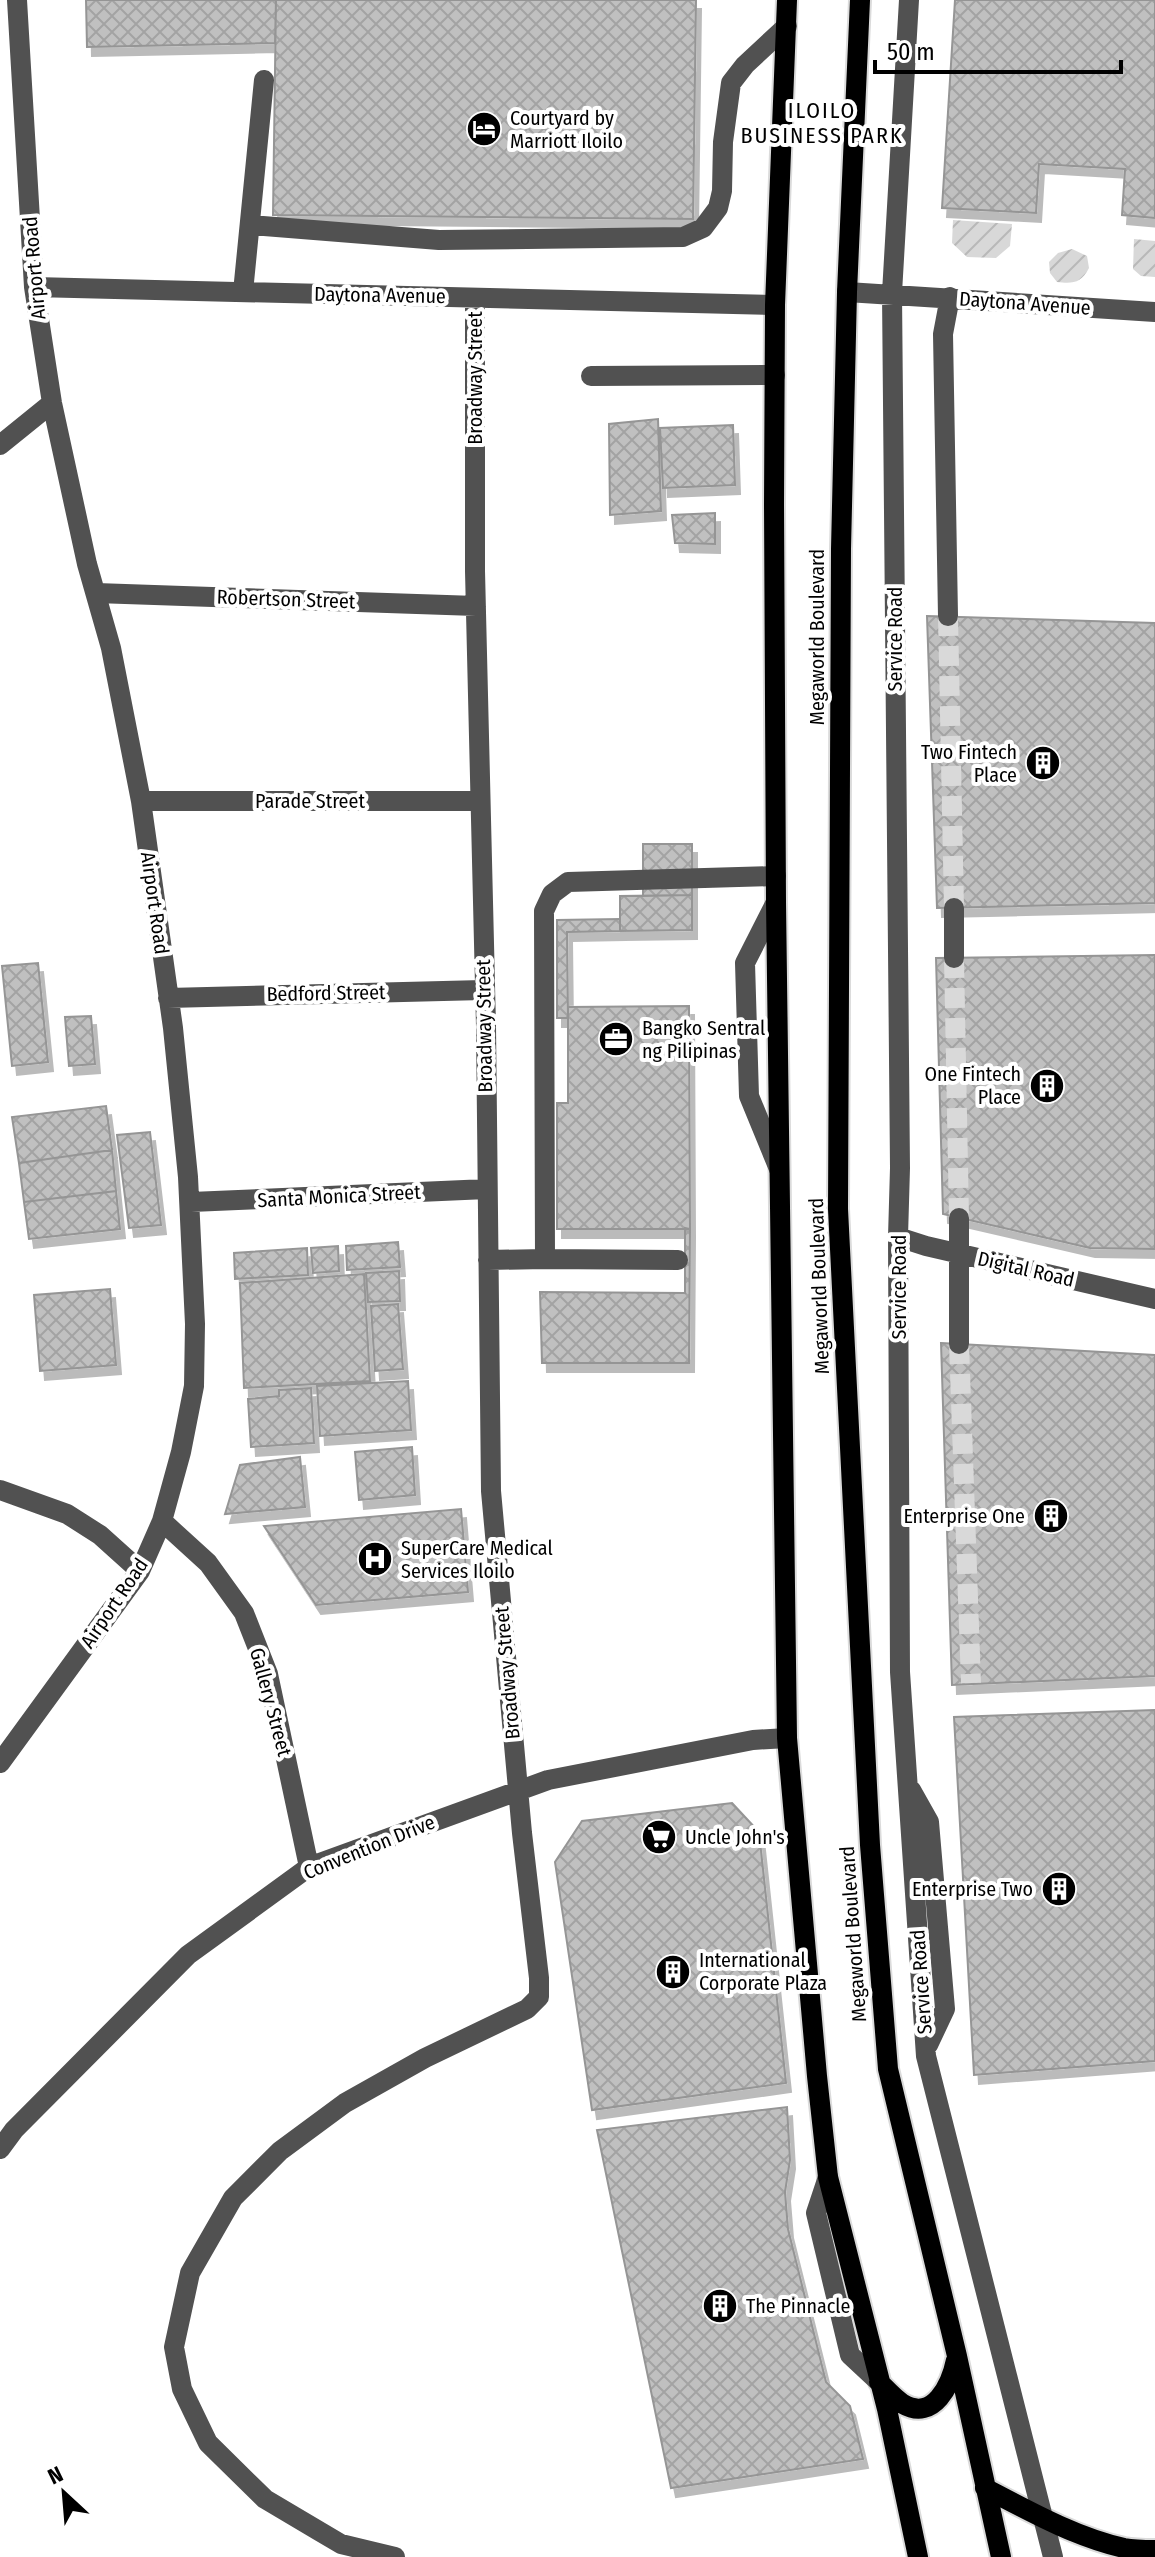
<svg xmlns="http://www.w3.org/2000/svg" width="1155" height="2557" font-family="'Fira Sans Condensed',sans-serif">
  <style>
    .garden { fill: url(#garden-furrows) }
    .building { fill: url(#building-cross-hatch); stroke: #959595; stroke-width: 2; filter: url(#shadow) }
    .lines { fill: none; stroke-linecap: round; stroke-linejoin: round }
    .minor-tunnel { stroke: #d9d9d9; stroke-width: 20; stroke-dasharray: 20 10; stroke-linecap: butt }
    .major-casing { stroke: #dbdbdb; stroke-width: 24 }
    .minor { stroke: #515151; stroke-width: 20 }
    .major { stroke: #000; stroke-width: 20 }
    .labels { text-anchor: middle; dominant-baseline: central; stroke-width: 8; stroke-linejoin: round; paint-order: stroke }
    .poi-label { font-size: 20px; fill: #000; stroke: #fff; text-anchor: start }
    .street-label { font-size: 20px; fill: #000; stroke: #fff }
    .neighbourhood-label { font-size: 22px; letter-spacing: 2px; fill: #000; stroke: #fff }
  </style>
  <defs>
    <pattern id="garden-furrows" width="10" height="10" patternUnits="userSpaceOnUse" patternTransform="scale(2)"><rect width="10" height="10" fill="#d8d8d8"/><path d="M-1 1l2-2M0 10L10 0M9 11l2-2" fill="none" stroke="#b8b8b8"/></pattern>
    <pattern id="building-cross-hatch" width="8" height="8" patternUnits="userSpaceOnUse" patternTransform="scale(2)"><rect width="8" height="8" fill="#c0c0c0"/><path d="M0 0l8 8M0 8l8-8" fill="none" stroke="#a3a3a3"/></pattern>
    <filter id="shadow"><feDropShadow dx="5" dy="9" stdDeviation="0" flood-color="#0004"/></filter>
  </defs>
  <rect width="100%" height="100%" fill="#fff"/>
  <path class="garden" d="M953,220L1012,224L1010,246L996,258L967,257L952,243Z
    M1134,239L1155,241V277L1141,276L1133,269Z
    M1072,249L1087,256L1089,268C1081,283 1073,284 1057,282L1050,273L1049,262L1058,253Z"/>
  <path class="building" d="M86,0H276L275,43L87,47Z
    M276,0H696L693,219L273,215Z
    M955,0H1155V218L1122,215L1125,169L1039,164L1036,213L942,208Z
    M658,419L661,511L610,515L609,424Z
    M733,425L735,485L663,488L660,428Z
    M715,513V544L675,543L672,515Z
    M927,616L1155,623V903L937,908Z
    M643,844H692V895L643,896Z
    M692,895V930L620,931V896Z
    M620,919V931L567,932L568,1018H557V920Z
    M1155,955V1249L1090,1248L943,1214L936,958Z
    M38,963L48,1062L12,1066L2,966Z
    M689,1006L690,1229H557V1103H568V1007Z
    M91,1016L95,1064L69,1066L65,1017Z
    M106,1106L112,1150L19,1163L12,1117Z
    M150,1132L161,1225L129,1228L117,1135Z
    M112,1150L116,1191L24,1202L19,1163Z
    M116,1191L120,1229L29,1239L24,1202Z
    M685,1228L690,1229L689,1363H542L540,1292L685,1293Z
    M398,1242L400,1267L347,1270L346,1246Z
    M338,1246L339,1271L313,1273L311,1248Z
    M307,1248L308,1275L235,1279L234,1253Z
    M399,1271L400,1301L368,1302L366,1273Z
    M364,1274L370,1381L244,1388L240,1283Z
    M110,1289L116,1365L40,1371L34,1295Z
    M398,1304L403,1369L375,1371L371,1306Z
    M941,1343L1155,1355V1676L952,1685Z
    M408,1381L411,1430L320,1436L317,1386Z
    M311,1388L314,1443L251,1447L248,1399L279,1396V1390Z
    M412,1447L415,1495L359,1500L355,1452Z
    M300,1457L305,1507L225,1514L240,1465Z
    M461,1509L468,1592L316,1605L264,1526Z
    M1155,1710V2061L974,2075L954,1717Z
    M732,1803L759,1832L786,2083L592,2110L555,1862L582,1821Z
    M787,2107L790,2160L785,2192L788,2229L826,2382L850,2406L863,2459L671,2488L597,2130Z"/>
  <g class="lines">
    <path class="minor-tunnel" d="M948,616L954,908
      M954,958L959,1218
      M959,1344L971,1683"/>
    <g class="major-casing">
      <path id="major" d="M787,0L775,305L774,504L776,902L787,1738L817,2076L828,2177L887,2409L918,2557
        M860,0L847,292L841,549L838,1209L870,1845L888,2069L957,2356L1001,2557
        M879,2382C887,2390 894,2398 903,2404C934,2422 951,2384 956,2360
        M985,2488C1029,2511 1075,2537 1124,2548C1134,2550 1145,2550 1155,2550"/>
    </g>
    <path class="minor" d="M909,0L892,293L900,1168L898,1237L900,1672L926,2056L1053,2557
      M250,225L439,240L683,237L703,228L718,208L722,191L723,142L731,83L745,65L787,26
      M34,287L775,305
      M243,292L264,80
      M847,292L1155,312
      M591,376L775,375
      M0,445L52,403
      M96,593L476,606
      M948,616L943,334L950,297
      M141,801H479
      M776,902L745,963L749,1096L779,1169
      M954,908V958
      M168,998L483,990
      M191,1202L487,1189
      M959,1218V1344
      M898,1237L926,1246L1155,1299
      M488,1260L545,1259
      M678,1260L545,1259L544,911L552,894L568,882L776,876
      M0,1490L67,1514L100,1535L140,1571
      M162,1521L208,1563L244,1613L268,1674L309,1867
      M0,1763L140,1571L162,1521L181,1452L194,1386L195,1324L188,1177L173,1028L141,801L111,648L87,564L52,403L34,287L17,0
      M911,1790L929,1822L945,2009L928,2045
      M0,2149L14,2130L188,1955L309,1867L548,1780L753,1740L787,1738
      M828,2177L816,2213L850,2355L879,2382
      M395,2557L341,2544L265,2499L208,2443L182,2389L174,2347L190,2273L233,2198L280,2151L345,2103L425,2058L527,2009L539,1997V1978L522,1833L491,1491L486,1026L475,571V298"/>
    <use href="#major" class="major"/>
  </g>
  <defs>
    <g id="hotel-disc" transform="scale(1.8)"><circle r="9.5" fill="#000" stroke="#fff"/><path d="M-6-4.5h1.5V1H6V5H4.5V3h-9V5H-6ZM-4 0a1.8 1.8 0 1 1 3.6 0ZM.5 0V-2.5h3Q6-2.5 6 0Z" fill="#fff"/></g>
    <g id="building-disc" transform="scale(1.8)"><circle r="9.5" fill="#000" stroke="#fff"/><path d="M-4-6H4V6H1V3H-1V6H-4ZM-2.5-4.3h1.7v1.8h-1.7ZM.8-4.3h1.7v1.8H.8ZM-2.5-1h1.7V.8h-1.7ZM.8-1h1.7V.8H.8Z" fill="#fff"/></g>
    <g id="office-disc" transform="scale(1.8)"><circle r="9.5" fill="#000" stroke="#fff"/><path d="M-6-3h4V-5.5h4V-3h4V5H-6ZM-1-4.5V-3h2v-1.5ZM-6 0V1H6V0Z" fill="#fff"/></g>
    <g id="hospital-disc" transform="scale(1.8)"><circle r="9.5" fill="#000" stroke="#fff"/><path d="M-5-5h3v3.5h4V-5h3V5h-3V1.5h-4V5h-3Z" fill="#fff"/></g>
    <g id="supermarket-disc" transform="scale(1.8)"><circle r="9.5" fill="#000" stroke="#fff"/><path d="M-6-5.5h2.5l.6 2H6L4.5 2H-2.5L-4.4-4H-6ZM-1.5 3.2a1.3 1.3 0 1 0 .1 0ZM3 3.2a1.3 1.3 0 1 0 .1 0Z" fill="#fff"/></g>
  </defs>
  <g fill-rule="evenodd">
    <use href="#hotel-disc" x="484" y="129"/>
    <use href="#building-disc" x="1043" y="763"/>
    <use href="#office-disc" x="616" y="1039"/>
    <use href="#building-disc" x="1047" y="1086"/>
    <use href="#building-disc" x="1051" y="1516"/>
    <use href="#hospital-disc" x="375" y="1559"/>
    <use href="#supermarket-disc" x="659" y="1837"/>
    <use href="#building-disc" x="1059" y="1889"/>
    <use href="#building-disc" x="673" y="1972"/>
    <use href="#building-disc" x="720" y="2306"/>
  </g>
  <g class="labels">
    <g class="poi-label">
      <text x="510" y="118">Courtyard by<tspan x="510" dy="23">Marriott Iloilo</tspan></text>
      <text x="1017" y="752" text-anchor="end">Two Fintech<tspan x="1017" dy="23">Place</tspan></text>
      <text x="642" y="1028">Bangko Sentral<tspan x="642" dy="23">ng Pilipinas</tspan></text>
      <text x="1021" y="1074" text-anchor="end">One Fintech<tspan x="1021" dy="23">Place</tspan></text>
      <text x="1025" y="1516" text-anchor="end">Enterprise One</text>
      <text x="401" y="1548">SuperCare Medical<tspan x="401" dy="23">Services Iloilo</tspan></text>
      <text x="685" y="1837">Uncle John's</text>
      <text x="1033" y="1889" text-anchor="end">Enterprise Two</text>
      <text x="699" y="1960">International<tspan x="699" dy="23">Corporate Plaza</tspan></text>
      <text x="746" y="2306">The Pinnacle</text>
    </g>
    <g class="street-label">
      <text transform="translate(34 268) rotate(-95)">Airport Road</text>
      <text transform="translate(380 295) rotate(1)">Daytona Avenue</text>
      <text transform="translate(1025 303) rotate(4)">Daytona Avenue</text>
      <text transform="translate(475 378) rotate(-90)">Broadway Street</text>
      <text transform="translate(286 599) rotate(2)">Robertson Street</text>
      <text transform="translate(817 637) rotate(-90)">Megaworld Boulevard</text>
      <text transform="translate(895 639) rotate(-90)">Service Road</text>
      <text x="310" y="801">Parade Street</text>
      <text transform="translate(155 903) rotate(82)">Airport Road</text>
      <text transform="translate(326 993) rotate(-1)">Bedford Street</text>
      <text transform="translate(484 1026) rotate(-91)">Broadway Street</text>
      <text transform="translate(339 1196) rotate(-3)">Santa Monica Street</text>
      <text transform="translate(1026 1269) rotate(13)">Digital Road</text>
      <text transform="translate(819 1286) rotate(-92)">Megaworld Boulevard</text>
      <text transform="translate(899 1287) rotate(-90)">Service Road</text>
      <text transform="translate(114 1603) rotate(-56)">Airport Road</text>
      <text transform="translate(507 1673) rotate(-95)">Broadway Street</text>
      <text transform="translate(271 1702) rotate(75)">Gallery Street</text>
      <text transform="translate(369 1847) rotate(-22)">Convention Drive</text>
      <text transform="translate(853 1934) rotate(-94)">Megaworld Boulevard</text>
      <text transform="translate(921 1982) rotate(-94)">Service Road</text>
    </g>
    <g class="neighbourhood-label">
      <text x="822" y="110">ILOILO<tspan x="822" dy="25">BUSINESS PARK</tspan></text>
    </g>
  </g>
  <g transform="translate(64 2493) rotate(334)" stroke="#ffffff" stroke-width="6" paint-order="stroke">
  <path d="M0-6L14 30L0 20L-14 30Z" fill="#000000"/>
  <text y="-12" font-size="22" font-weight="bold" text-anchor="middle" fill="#000000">N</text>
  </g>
  <path d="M875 60v12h246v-12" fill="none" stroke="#000000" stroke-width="4"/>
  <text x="887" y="60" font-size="24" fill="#000000" stroke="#ffffff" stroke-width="6" paint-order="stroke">50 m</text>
</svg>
